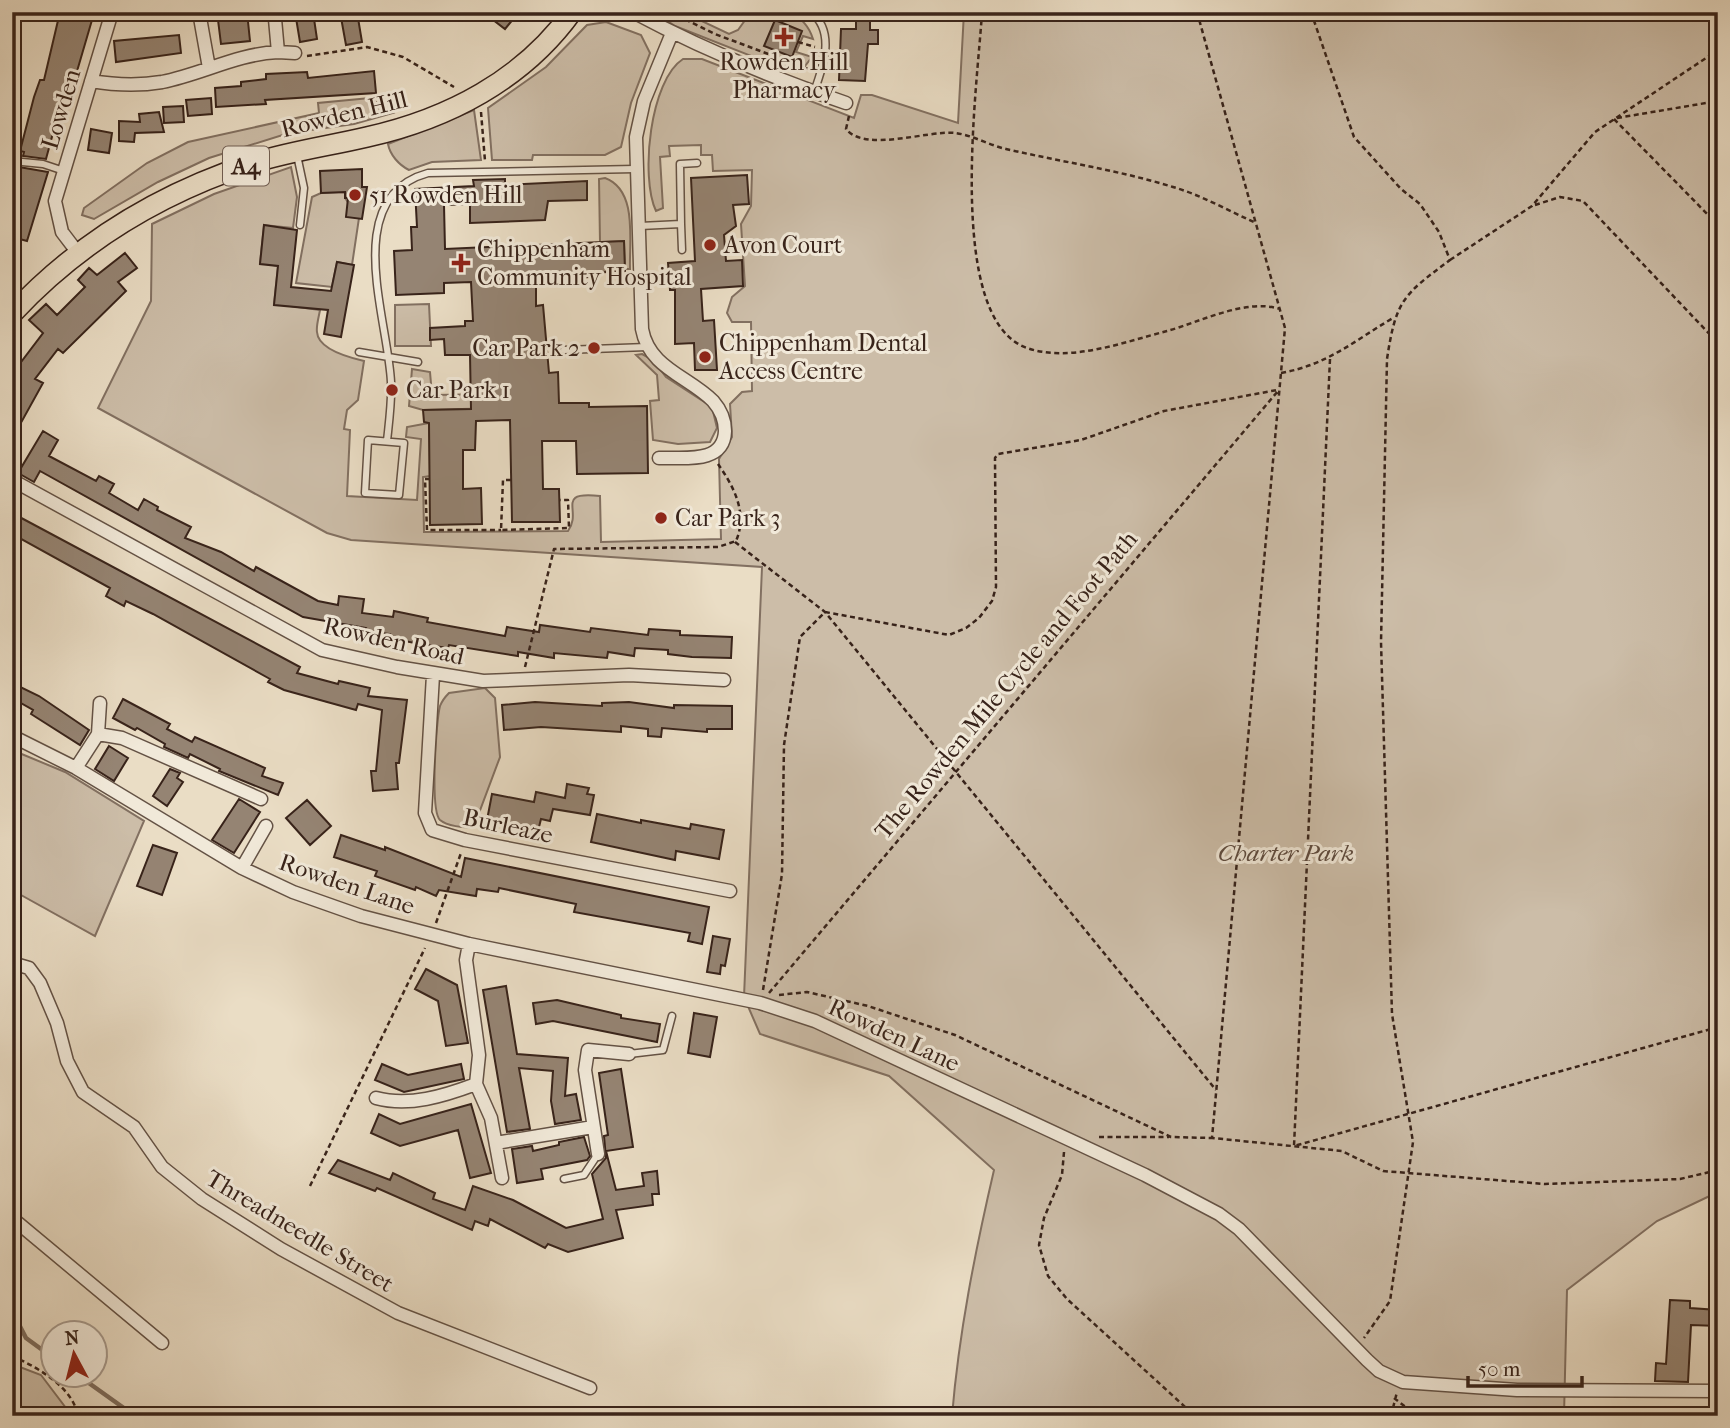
<svg xmlns="http://www.w3.org/2000/svg" width="1730" height="1428" font-family="'IM FELL French Canon',serif">
  <style>
    .green { fill: #ccbda8; stroke: #827061; stroke-width: 2 }
    .lines { fill: none; stroke-linecap: round; stroke-linejoin: round }
    .stream { stroke: #7e6d5e; stroke-width: 4.5 }
    .building { fill: #958473; stroke: #38231a; stroke-width: 2 }
    .service-casing { stroke: #645245; stroke-width: 9 }
    .minor-casing { stroke: #645245; stroke-width: 15 }
    .primary-casing { stroke: #38231a; stroke-width: 22 }
    .path { stroke: #38231a; stroke-width: 2.5; stroke-dasharray: 5 3.5; stroke-linecap: butt }
    .service { stroke: #f1e9d9; stroke-width: 6 }
    .minor { stroke: #f1e9d9; stroke-width: 12 }
    .primary { stroke: #eaddc5; stroke-width: 19 }
    .poi-dot { fill: #8f2418; stroke: #f1e9d9; stroke-width: 2.5 }
    .labels { text-anchor: middle; dominant-baseline: central; stroke-width: 6; stroke-linejoin: round; paint-order: stroke }
    .shield { fill: #f1e9d9; stroke: #705e53; stroke-width: 2 }
    .shield-label { font-size: 23px; font-weight: bold; fill: #38231a }
    .poi-label { font-size: 24px; fill: #38231a; stroke: #f1e9d9; text-anchor: start }
    .street-label { font-size: 24px; fill: #38231a; stroke: #f1e9d9 }
    .park-label { font-size: 24px; font-style: italic; fill: #5d4a3e; stroke: #f1e9d9 }
  </style>
  <rect width="100%" height="100%" fill="#eaddc5"/>
  <filter id="stains"><feTurbulence type="fractalNoise" baseFrequency=".00286" numOctaves="4"/><feColorMatrix values="0 0 0 0 .2 0 0 0 0 .09 0 0 0 0 .02 0 0 0 .5 -.17"/></filter>
  <radialGradient id="worn" r=".72"><stop offset=".6" stop-color="#630" stop-opacity="0"/><stop offset="1" stop-color="#630" stop-opacity=".3"/></radialGradient>
  <path class="green" d="M654,12H683L729,34L738,30L751,12C779,12 803,8 813,39L803,36L796,52L812,57L801,71L792,72L675,26Z
    M964,12H1718V1192L1657,1221L1567,1290L1564,1416H952C959,1332 975,1252 994,1170L889,1076L760,1034L744,997L762,567L351,540L327,533L98,408L151,301L152,224L214,194L291,167L297,197L293,228L264,225L260,263L278,266L274,304L320,310C319,316 316,326 317,332C318,350 351,358 364,361L358,400L347,410L344,429L350,430L347,496L417,500L421,439L406,437L407,427L429,423L430,476L423,477L424,532L568,531C583,511 554,491 600,496L601,542L721,539L719,459L732,437L730,404L742,392L752,391L751,322H732L727,313L732,297L745,286L741,224L751,206L752,170L713,171L712,155H701V145L669,146L670,156L660,157L663,208L656,211C640,177 650,80 683,59H702L854,118L861,95H872L958,123Z
    M606,22L641,35L650,53L631,103L621,147L605,155H533L532,160H492L488,108L546,67L587,25Z
    M370,98L393,113L354,124L289,133L209,158L158,182L94,219L82,215L84,208L147,163L188,142L319,113L318,103Z
    M474,110L481,160L432,162L409,170C399,165 390,155 388,144Z
    M605,178C638,190 629,241 630,269H625L624,241L600,242L599,179Z
    M345,192V198L359,218L352,265L337,262L332,287L296,283L312,197L321,193Z
    M429,304L431,346H395V305Z
    M642,354L653,360L666,377L712,407L717,428L710,442L678,444L653,440L650,401L659,400L657,375L636,355Z
    M412,369L430,372L432,395L501,394V408L423,410L409,406Z
    M485,688L495,698L500,757L476,821L472,827C464,828 447,826 440,820C430,811 436,721 440,706C442,701 445,697 449,693Z
    M12,750L65,772L144,821L95,936L12,890Z
    M12,1364L41,1375L72,1416H12Z"/>
  <g class="lines">
    <path class="stream" d="M12,1311L26,1338L52,1357
      M79,1376L135,1416"/>
  </g>
  <path class="building" d="M60,12L92,20L68,102L65,101L58,123L56,122L46,159L23,156L24,152L20,151L34,97L40,80H44Z
    M226,12H247L250,41L221,44L218,20L227,19Z
    M295,12H313L317,39L300,42Z
    M340,12H357L362,42L346,45Z
    M498,12H519L505,29L492,19Z
    M856,12H870V30H878V44H868L865,81L839,80L841,29H856Z
    M775,20L802,31L792,57L764,46Z
    M179,35L181,53L116,62L114,41Z
    M374,71L376,93L265,100L266,104L216,107L215,88L241,86V82L266,79V74L307,72L308,78Z
    M211,98L212,114L188,116L186,100Z
    M183,106L184,122L164,123L163,107Z
    M159,112L164,132L135,133L134,142L119,141V121L140,122L139,114Z
    M91,129L112,133L109,153L88,150Z
    M19,167L48,172L27,241L12,237V191Z
    M362,169V187H367L362,219L346,217L348,198H345V192L321,193L320,171Z
    M747,175L749,204L733,205L736,226L724,235L726,261L742,260L743,286L701,289L703,321L714,320L717,370H695L694,343L675,344V290H670L668,263L695,261L691,178Z
    M505,179V185L587,181V200L548,201L545,220L470,223V204L444,205L445,249L624,241L625,271L590,273V277L536,279V306L543,305L549,373L558,372L559,403H589V407L647,406L648,473L577,474L576,441H542L543,489H559L560,522H512L510,420L476,421L475,450H463V489L481,488L482,524L430,525L429,423L424,422L423,410L471,409L470,355H445L444,339L430,340V328L465,326V321H473L471,282L444,283V293L396,295L394,251L412,250L411,227H417L415,189L474,186L473,180Z
    M264,225L297,230L291,287L331,291L337,262L354,265L341,337L324,334L328,310L274,305L278,266L260,264Z
    M125,253L137,268L118,282L126,291L63,353L58,349L35,379L43,383L12,439V374L43,333L29,320L46,304L57,315L85,287L78,280L89,268L97,275Z
    M43,431L58,440L49,456L96,481L99,476L114,484L109,493L138,510L144,499L158,507L157,510L191,527L185,538L221,552L254,571L256,567L318,601L338,605L339,596L364,599L362,613L393,617L394,611L428,618L427,622L505,636L507,627L539,632L540,625L590,632L591,628L648,635L649,629L680,631V635L732,637L731,658L692,657L668,654V650L635,648L634,656L608,652L607,658L554,653V658L518,652V656L449,645L448,648L420,644L389,638L390,634L365,631L366,628L303,617L40,471L34,482L18,473Z
    M12,513L300,667L297,673L338,684L339,681L370,688L368,696L407,700L399,763H396L398,789L373,791L371,771H376L382,710L358,704L356,710L284,690L268,682L270,679L153,614L126,601L124,606L106,596L110,588L12,534Z
    M12,683L39,696L89,730L80,745L31,714L33,710L12,698Z
    M123,699L170,724L167,729L192,742L195,737L265,768L262,776L283,783L278,795L219,771L220,769L190,754L188,758L164,747L165,744L137,728L135,730L113,718Z
    M535,702L602,706V703L629,702L674,708V705L732,706V729H707V732L662,728L661,737L648,736V729L621,726V732L541,727L504,730L502,705Z
    M109,746L128,758L114,781L95,769Z
    M170,769L180,773L177,778L183,782L167,806L153,796Z
    M567,784L589,788L587,794L594,795L590,815L553,809L550,821L541,819L538,831L487,820L492,794L534,802L536,792L565,798Z
    M239,799L260,812L234,853L212,840Z
    M307,800L331,826L310,845L286,818Z
    M597,814L641,823V820L690,829L691,824L724,830L719,859L676,851L675,860L591,842Z
    M341,835L385,850V847L461,877L465,858L709,907L702,944L688,941L690,933L574,912L576,904L499,888L498,892L477,889L476,896L439,890L436,896L416,887L415,890L375,876L377,871L334,857Z
    M153,845L177,853L162,895L137,886Z
    M713,936L730,939L725,966L721,965L720,974L707,972Z
    M426,969L457,985L468,1043L446,1046L438,1001L415,989Z
    M506,986L517,1054L568,1058L565,1096L576,1094L581,1120L555,1124L551,1101L553,1071L519,1068L530,1129L507,1132L483,990Z
    M557,1000L621,1015V1018L660,1024L657,1042L553,1021L536,1024L533,1003Z
    M694,1013L717,1017L710,1057L688,1053Z
    M382,1064L408,1075L461,1064L464,1079L404,1092L375,1080Z
    M621,1069L633,1147L606,1151L616,1190L644,1186L642,1173L657,1171L659,1194H652L653,1205L616,1210L623,1238L568,1252L548,1244L545,1248L490,1219L488,1226L475,1221L472,1230L377,1188L375,1191L329,1173L338,1160L390,1180L393,1173L435,1193L433,1199L465,1210L473,1186L513,1200L566,1228L603,1219L592,1174L606,1158L604,1136L608,1135L599,1073Z
    M471,1104L491,1173L470,1178L458,1130L400,1146L371,1133L379,1114L400,1124Z
    M584,1137L590,1156L587,1160L541,1169L543,1179L517,1183L512,1149L532,1146L533,1151L559,1145V1142Z
    M1670,1300L1690,1301V1308L1718,1310V1326L1691,1325L1688,1382L1655,1381L1656,1363L1666,1364Z"/>
  <g class="lines">
    <g class="service-casing">
      <path id="service" d="M811,12C836,32 823,67 814,92
        M297,155L304,188L300,225
        M12,161L43,164L64,171
        M681,224L682,250
        M640,226L681,224L680,164L697,163
        M564,350L647,347
        M359,352L418,362
        M368,440L404,443L399,495L365,493Z
        M387,441C389,422 392,401 391,382C388,318 340,197 428,173L635,169
        M629,1054L663,1050L672,1016
        M564,1179L584,1175L598,1154"/>
    </g>
    <g class="minor-casing">
      <path id="minor" d="M199,12L209,68
        M633,12C702,49 773,78 846,103
        M278,52L295,53
        M91,81C115,85 138,86 162,82C202,74 237,54 278,52L275,19
        M78,253L62,232L55,201L112,12
        M659,458C682,457 724,465 725,431C725,420 720,409 713,401C688,376 649,368 642,329L636,137L644,101L672,33
        M12,480L322,650L397,667L483,681L629,675L724,680
        M433,675L425,813L432,830L465,840L730,891
        M98,734L122,738L261,799
        M12,736L76,768L242,868L293,892L361,916L469,944L760,1003L815,1021L1145,1175L1219,1214L1239,1229L1367,1360L1379,1371L1403,1382L1517,1390L1718,1391
        M76,768L98,734L100,703
        M242,868L266,826
        M12,963L29,968L40,983L57,1023L67,1061L83,1092L134,1127L162,1167L202,1199L281,1249L398,1313L590,1388
        M476,1084L491,1118L502,1178
        M376,1098C409,1107 444,1096 476,1084L479,1055L466,960L469,944
        M496,1143L593,1127
        M598,1154L585,1070L588,1050L629,1054
        M12,1218L162,1343"/>
    </g>
    <g class="primary-casing">
      <path id="primary" d="M12,314C78,243 161,193 253,163C291,151 329,146 367,137C448,119 523,80 572,12"/>
    </g>
    <path class="path" d="M670,12L715,34L811,70
      M982,12C978,83 944,319 1027,348C1070,363 1124,342 1167,331C1200,322 1246,298 1280,309
      M1197,12L1285,328L1212,1138L1342,1151L1383,1171L1545,1184L1680,1179L1718,1170
      M1311,12L1354,137L1401,189L1420,204L1439,232L1450,260C1403,295 1396,300 1387,359L1381,642L1392,1014L1413,1142L1390,1301L1364,1338
      M798,42L815,47
      M307,56L367,47L403,57L454,87
      M481,112L485,161
      M849,116L846,129C865,153 928,130 955,133C972,135 989,145 1006,149C1062,162 1118,170 1173,187C1201,195 1229,211 1256,223
      M1617,118L1718,101
      M1614,119L1718,225
      M1535,205L1560,197L1583,201L1718,343
      M1450,260L1532,206L1595,132L1718,50
      M1330,359L1294,1146L1718,1027
      M1281,373C1327,365 1354,341 1393,318
      M430,479H425L427,530H501
      M511,480H503L501,530L569,528L568,500H560
      M735,542L825,612L1216,1090
      M525,667L554,549L718,547L736,541C748,513 734,487 718,464
      M436,923L461,853
      M763,990L782,874L784,745L800,637L825,612L949,635L966,628L979,618L992,601L996,587L995,458L998,454L1081,440L1164,411L1277,390
      M769,993L1278,391
      M779,995L807,992L868,1006L955,1035L1171,1137L1212,1138
      M1099,1137H1169
      M1064,1152L1062,1175L1044,1218L1039,1245L1048,1276L1067,1299L1195,1416
      M310,1186L425,948
      M12,1356C37,1367 73,1387 78,1416
      M1394,1398L1412,1412
      M1391,1416L1397,1392
      M1409,1416C1424,1404 1442,1408 1458,1416"/>
    <use href="#service" class="service"/>
    <use href="#minor" class="minor"/>
    <use href="#primary" class="primary"/>
  </g>
  <g class="poi-dot">
    <path d="M780.5 26.5h7v7h7v7h-7v7h-7v-7h-7v-7h7z"/>
    <circle cx="355" cy="195" r="7"/>
    <circle cx="710" cy="245" r="7"/>
    <path d="M457.5 252.5h7v7h7v7h-7v7h-7v-7h-7v-7h7z"/>
    <circle cx="594" cy="348" r="7"/>
    <circle cx="705" cy="357" r="7"/>
    <circle cx="392" cy="390" r="7"/>
    <circle cx="661" cy="518" r="7"/>
  </g>
  <g class="labels">
    <rect class="shield" x="223" y="146.5" width="46" height="39" rx="5"/>
    <g class="shield-label">
      <text x="246" y="166">A4</text>
    </g>
    <g class="poi-label">
      <text x="784" y="62" text-anchor="middle">Rowden Hill<tspan x="784" dy="28">Pharmacy</tspan></text>
      <text x="369" y="195">51 Rowden Hill</text>
      <text x="724" y="245">Avon Court</text>
      <text x="477" y="249">Chippenham<tspan x="477" dy="28">Community Hospital</tspan></text>
      <text x="719" y="343">Chippenham Dental<tspan x="719" dy="28">Access Centre</tspan></text>
      <text x="580" y="348" text-anchor="end">Car Park 2</text>
      <text x="406" y="390">Car Park 1</text>
      <text x="675" y="518">Car Park 3</text>
    </g>
    <g class="street-label">
      <text transform="translate(61 109) rotate(-73)">Lowden</text>
      <text transform="translate(344 114) rotate(-14)">Rowden Hill</text>
      <text transform="translate(394 641) rotate(13)">Rowden Road</text>
      <text transform="translate(1006 685) rotate(-50)">The Rowden Mile Cycle and Foot Path</text>
      <text transform="translate(508 826) rotate(12)">Burleaze</text>
      <text transform="translate(347 884) rotate(19)">Rowden Lane</text>
      <text transform="translate(894 1035) rotate(25)">Rowden Lane</text>
      <text transform="translate(300 1231) rotate(31)">Threadneedle Street</text>
    </g>
    <g class="park-label">
      <text x="1286" y="853">Charter Park</text>
    </g>
  </g>
  <rect width="1730" height="1428" fill="none" stroke="#eaddc5" stroke-width="42"/>
  <rect x="14" y="14" width="1702" height="1400" fill="none" stroke="#38231a" stroke-width="3.5"/>
  <rect x="21" y="21" width="1688" height="1386" fill="none" stroke="#38231a" stroke-width="2"/>
  <g transform="translate(74 1354) rotate(353)"><circle r="33" fill="#f1e9d9" stroke="#a79a8d" stroke-width="2"/>
  <path d="M0-5L12 26L0 18L-12 26Z" fill="#8f2418"/>
  <text y="-10" font-size="19" font-weight="bold" text-anchor="middle" fill="#38231a">N</text>
  </g>
  <path d="M1468 1376v10h114v-10" fill="none" stroke="#38231a" stroke-width="3.5"/>
  <text x="1478" y="1376" font-size="21" fill="#38231a" stroke="#f1e9d9" stroke-width="5" paint-order="stroke">50 m</text>
  <rect width="100%" height="100%" filter="url(#stains)"/>
  <rect width="100%" height="100%" fill="url(#worn)"/>
</svg>
